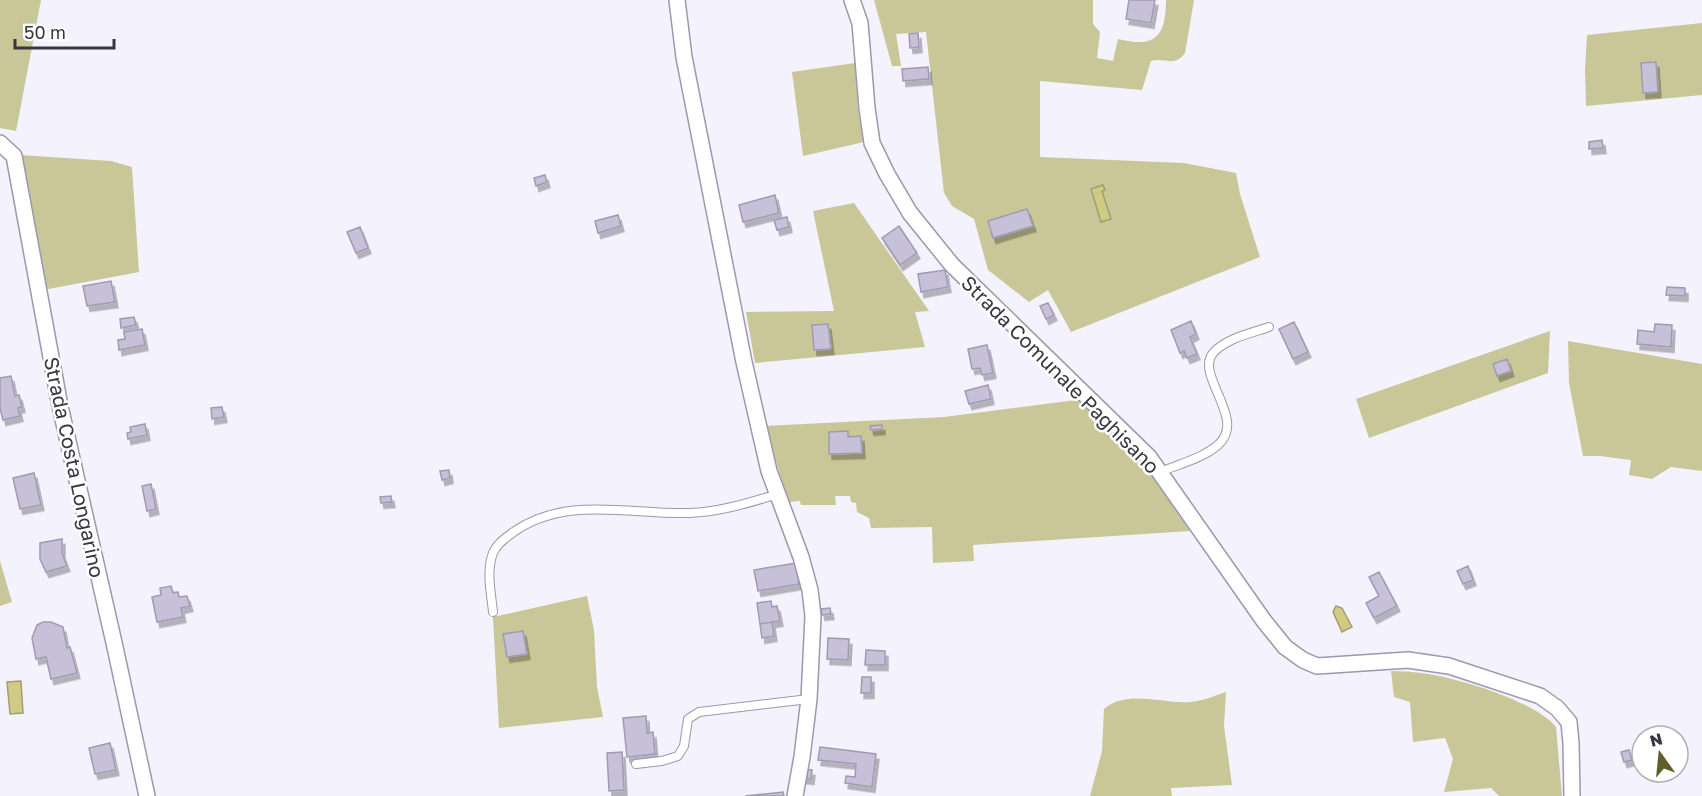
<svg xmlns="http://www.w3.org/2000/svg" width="1702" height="796" font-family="'Golos Text',sans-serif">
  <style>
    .green { fill: #c9c798 }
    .water { fill: #cfca84; stroke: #a29e70; stroke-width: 1.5 }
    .building { fill: #c6c0d9; stroke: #a19ab2; stroke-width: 1.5; filter: url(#shadow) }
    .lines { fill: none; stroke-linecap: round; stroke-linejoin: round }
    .lane-casing { stroke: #9d97af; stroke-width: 10 }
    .street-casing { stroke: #9d97af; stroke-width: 18 }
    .lane { stroke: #fff; stroke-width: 8 }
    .street { stroke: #fff; stroke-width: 15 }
    .labels { text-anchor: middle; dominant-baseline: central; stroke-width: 5; stroke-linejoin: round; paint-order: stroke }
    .street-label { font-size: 20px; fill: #393640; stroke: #fff }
  </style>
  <defs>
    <filter id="shadow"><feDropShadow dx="3" dy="5.5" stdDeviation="0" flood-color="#0004"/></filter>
  </defs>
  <rect width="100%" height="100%" fill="#f4f2fc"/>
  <path class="green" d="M0,0H41L16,131L0,128Z
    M874,0H1093V24L1100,32L1097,58L1113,61L1118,39C1154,48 1166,38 1166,0H1194L1185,53C1174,68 1166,57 1151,61L1142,90L1040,81V157L1184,163L1236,173L1240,194L1260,257L1071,332L1048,290L1029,302L988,270L974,219L952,206L944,193L926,32L896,34L901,66H892Z
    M1702,23V95L1586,106L1585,69L1587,35Z
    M855,63L858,110L864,142L803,156L792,72Z
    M20,155L111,161L132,167L139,272L43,290Z
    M854,203L929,311L915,312L925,347L755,363L746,312L834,311L813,211Z
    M1550,331L1548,373L1369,438L1356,399Z
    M1568,341L1702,364V471L1671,467L1652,479L1629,475L1631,460L1600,456H1583L1569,383Z
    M1084,399L1145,461L1190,531L973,545L974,561L933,563L932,527L871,528L869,518L857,512L856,503L851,502L850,496H835L836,505H801L800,501L789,502L764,426L944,417Z
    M0,561L12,602L0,606Z
    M587,596L594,630L597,687L603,717L499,728L493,617Z
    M1391,671C1403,671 1416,672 1428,674C1461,679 1536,702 1556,727L1562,796H1499L1491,788L1444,792L1453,759L1445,738L1413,742L1410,702L1394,697Z
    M1226,692L1224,726L1232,785L1171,788L1172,796H1090L1102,751L1104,709C1126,689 1164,704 1190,702C1203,701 1214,696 1226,692Z"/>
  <path class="water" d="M1103,185L1105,190L1102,191L1111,219L1101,222L1091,189Z
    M1336,606L1342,608L1352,627L1342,632L1333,612Z
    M21,681L23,713L10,714L7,682Z"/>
  <path class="building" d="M1129,0H1155L1151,23L1126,19Z
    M918,33L919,47L910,48L909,34Z
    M1656,62L1658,92L1643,93L1641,63Z
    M928,67L929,79L903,81L902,69Z
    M1602,140L1603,148L1589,149V142Z
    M545,175L547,182L536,186L534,178Z
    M775,195L779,213L743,222L739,205Z
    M1027,209L1033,226L993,238L988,221Z
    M618,215L621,226L598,233L595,221Z
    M787,217L789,227L777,230L774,220Z
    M899,226L917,253L900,265L882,238Z
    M360,227L368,248L356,253L347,232Z
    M945,270L948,287L921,292L918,274Z
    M111,281L115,302L87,306L83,286Z
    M1667,287L1685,288V296L1666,295Z
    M1048,303L1054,315L1046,319L1040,306Z
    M134,317L136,325L121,328L120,319Z
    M1191,321L1196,334L1190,337L1197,354L1187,358L1184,351L1180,353L1171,330Z
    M1294,322L1308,352L1293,359L1279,329Z
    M828,324L831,349L814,350L812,325Z
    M1655,324L1672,325L1671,347L1637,344L1638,330L1654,332Z
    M142,329L145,345L119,350L118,340L125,339L124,332Z
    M987,345L993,373L982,375L980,368L972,369L968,349Z
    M1507,359L1511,371L1497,376L1493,364Z
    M11,376L15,396L19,395L22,407L18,408L20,416L3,420L0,408V378Z
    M988,385L991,399L969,404L965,391Z
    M222,407L224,417L212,419L211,408Z
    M145,424L147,435L128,439L127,433L131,432L130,427Z
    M882,425V429L871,430L870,426Z
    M848,431V437L861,436L862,453L829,454V432Z
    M449,470L450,478L442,480L440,471Z
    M34,473L41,505L20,509L13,478Z
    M151,484L156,509L147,511L142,486Z
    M391,496L392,502L381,503L380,497Z
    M62,539V553L67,566L46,572L40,559V543Z
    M796,563L799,584L758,591L754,570Z
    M1468,566L1473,580L1463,584L1457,571Z
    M1379,572L1397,606L1374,618L1366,603L1379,596L1369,577Z
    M171,586L173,593L178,592L179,597L187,596L190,606L181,608L183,617L157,622L152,597L161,595L160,588Z
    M771,601L772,607L777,606L780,621L760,624L757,603Z
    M830,608L831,614L822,615L821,609Z
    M43,622H51L63,627L67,648L70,647L77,673L51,679L46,657L36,659L32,638L37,625Z
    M772,622L774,636L762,638L760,624Z
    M523,631L527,654L507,657L503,634Z
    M828,638L849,639L848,660L827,659Z
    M866,650L885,651V665H865Z
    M862,677H871V693H861Z
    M646,716L647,733L653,732L655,754L627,757L623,718Z
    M110,743L116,770L95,774L89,748Z
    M820,747L876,754L872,787L845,783L846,776L855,777L856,764L818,760Z
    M1629,750L1632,760L1624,762L1621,752Z
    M622,752L624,790L609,791L607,753Z
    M803,769L812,770L811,779L802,778Z
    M783,792L784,796H745Z"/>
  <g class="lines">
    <g class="lane-casing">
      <path id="lane" d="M1160,472C1179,464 1204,458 1219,444C1247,418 1193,374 1214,352C1227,338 1252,333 1269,327
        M493,612C491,592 486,571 493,553C497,543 507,537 515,531C568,495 632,515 689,513C720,512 748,503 778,494
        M636,764L662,761L678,756L684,746L688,719L699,712L809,699"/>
    </g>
    <g class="street-casing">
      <path id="street" d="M677,0L684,57L744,362L769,471L801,557L810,590L813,616L809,699L802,757L795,796
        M852,0L860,23L867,108L872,143L887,174L910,213L952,265L1149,457L1264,621L1285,647L1303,660L1317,666L1408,660L1449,666L1540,696L1557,708L1569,722L1571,743L1572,796
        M0,143L14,156L60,406L115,647L147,796"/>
    </g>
    <use href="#lane" class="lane"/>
    <use href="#street" class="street"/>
  </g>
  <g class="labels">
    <g class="street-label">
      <text transform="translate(1061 374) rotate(45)">Strada Comunale Paghisano</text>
      <text transform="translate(75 467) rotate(78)">Strada Costa Longarino</text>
    </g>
  </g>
  <g transform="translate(1660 754) rotate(345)"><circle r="28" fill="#ffffff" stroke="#b0afb3" stroke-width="1.5"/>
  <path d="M0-4.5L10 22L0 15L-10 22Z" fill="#625e2b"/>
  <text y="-9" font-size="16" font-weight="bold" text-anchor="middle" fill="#393640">N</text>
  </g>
  <path d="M15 39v9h99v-9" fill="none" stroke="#393640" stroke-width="3"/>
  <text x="24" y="39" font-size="18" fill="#393640" stroke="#ffffff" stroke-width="4.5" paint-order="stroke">50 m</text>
</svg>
